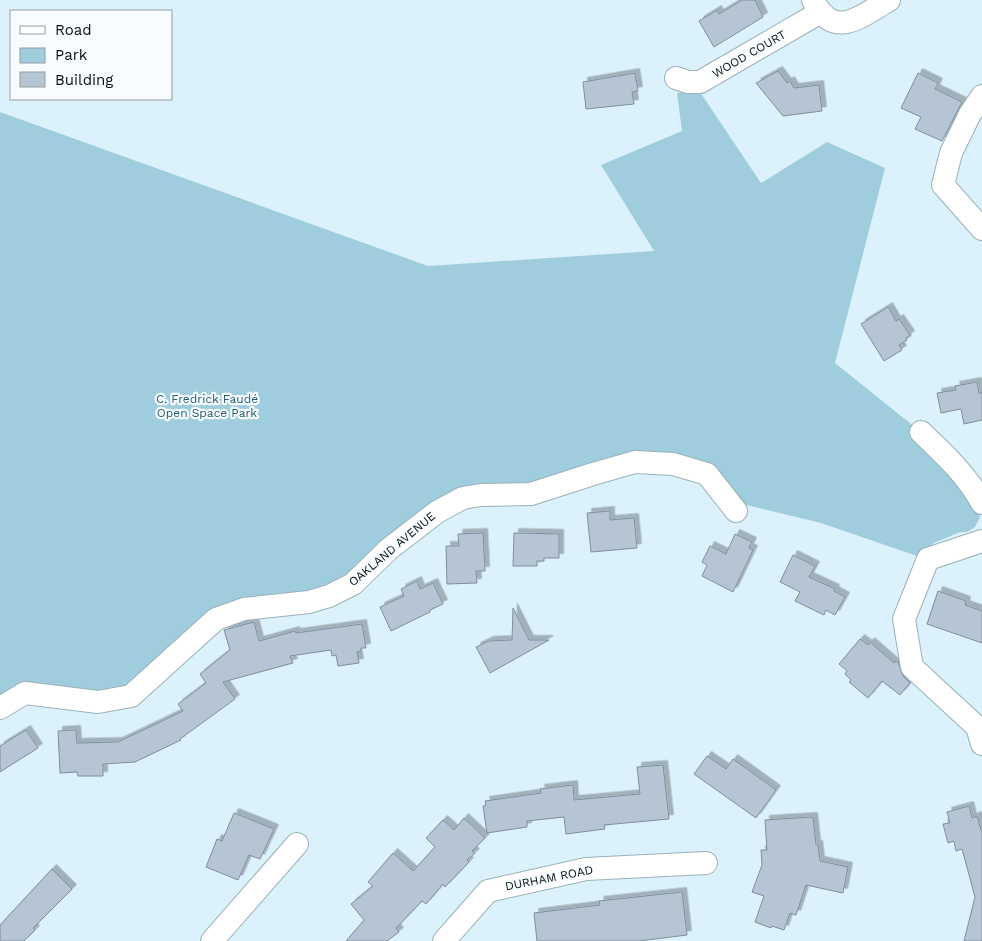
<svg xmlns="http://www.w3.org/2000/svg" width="982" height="941" font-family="'Work Sans',sans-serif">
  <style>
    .green { fill: #a0cdde }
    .building { fill: #b5c5d4; stroke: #7f8e9c; filter: url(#shadow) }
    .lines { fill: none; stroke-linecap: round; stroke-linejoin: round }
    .minor-casing { stroke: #9ab1b9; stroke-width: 24 }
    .minor { stroke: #fff; stroke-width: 22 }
    .labels { text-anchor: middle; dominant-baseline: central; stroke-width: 4.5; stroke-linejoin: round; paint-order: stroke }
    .street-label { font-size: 12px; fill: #081013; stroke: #f7fcfe }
    .park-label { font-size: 12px; fill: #255c6f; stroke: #f7fcfe }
  </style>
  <defs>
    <filter id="shadow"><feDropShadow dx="4.5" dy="-4.5" stdDeviation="0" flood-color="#0004"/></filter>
  </defs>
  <rect width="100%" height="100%" fill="#dbf2fc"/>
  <path class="green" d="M698,89L761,183L827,142L885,168L835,363L921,432L975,490L980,517L975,527L967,532H960L934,543L917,556L821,523L726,500L673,464L463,498L353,584L244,609L131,696L25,693L0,708V112L428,266L654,251L601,165L682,131L677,93Z"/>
  <path class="building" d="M742,0H755L763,17L714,47L699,21L717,10L719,14Z
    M778,71L787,83L790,81L794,88L819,85L822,111L783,116L756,83Z
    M635,73L638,91L632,92L634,104L586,109L583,82Z
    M918,73L938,83L935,89L962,102L942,141L915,129L921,117L901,108Z
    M888,307L896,321L899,319L910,335L906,338L907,340L899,345L902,350L884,361L861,324Z
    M977,382L979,393H982V420L964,424L961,409L941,413L937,393L956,390L955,386Z
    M610,511V520L634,518L637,548L591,552L587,513Z
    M483,533L485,571H476L477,583L447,584L446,546H459L458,534Z
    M514,533L559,534V558H544V561H537V566H513Z
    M735,534L752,542L749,548L753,550L733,592L702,576L707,565L702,562L710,546L726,554Z
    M793,555L815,566L809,577L835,589L834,591L845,597L835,615L826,610L824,615L795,601L800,592L780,582Z
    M417,581L420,589L433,583L443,604L430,610V612L391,631L380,607L404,596L401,589Z
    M938,591L966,601L965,605L982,611V643L927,624Z
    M513,608L529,640H549L490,673L476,647L489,641L512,640Z
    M254,622L259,641L295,631L296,633L362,624L366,648H361V651L357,652L359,663L338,666L336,655L332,656L331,650L290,656L293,663L223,682L235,699L180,739L181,740L135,762L103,764V776H78L77,772L60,773L58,731L76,730L77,743L118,742L183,711L178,704L206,683L200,674L230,650L224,630Z
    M860,639L868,645L870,642L894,663L896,661L898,662L903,676L910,683L900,695L882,681L868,698L849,682L851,680L845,674L847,671L839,664Z
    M26,730L38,748L0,772V746Z
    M707,756L726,769L733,759L776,790L756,818L694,774Z
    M663,765L669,819L604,825L605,829L566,834L564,817L527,821V827L487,833L483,806L486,805L485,801L541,793L540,789L573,785L574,800L640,794L637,767Z
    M969,806L972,818L977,816L982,833V941H964L975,897L962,849L956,851L954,841L948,843L943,824L950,823L947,812Z
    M234,813L274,829L260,859L249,855L238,880L206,867L217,839L222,841Z
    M813,817L816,845H818L820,861L848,867L843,893L806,885L796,915L790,913L784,930L772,926L771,928L755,922L764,896L752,892L762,865L761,850H767L765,820Z
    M464,818L485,838L472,851L475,853L467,860L469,862L445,887L443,884L426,904L422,901L396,928L399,932L387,941H346L364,920L351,904L373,886L368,882L393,853L413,871L435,847L426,838L443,820L454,830Z
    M52,869L72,889L33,928L35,930L24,941H0V925Z
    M682,892L687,935L639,941H537L534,913L600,905L599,901Z"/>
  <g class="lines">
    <g class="minor-casing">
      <path id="minor" d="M813,0C834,41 860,17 889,0
        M676,78L688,82H700L819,13
        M982,96L970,114L951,153L943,185L982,229
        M921,432C944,454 967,475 982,503
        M982,541L928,559L904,619L912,667L977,727L982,744
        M0,708L25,693L98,702L131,696L216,619L244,609L309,602L329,596L353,584L389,549L437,512L463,498L481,495L531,494L593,474L635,462L673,464L707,474L736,511
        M212,941L297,844
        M444,941L488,891L586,869L706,863"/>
    </g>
    <use href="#minor" class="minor"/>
  </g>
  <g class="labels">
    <g class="street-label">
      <text transform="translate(749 54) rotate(-30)">WOOD COURT</text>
      <text transform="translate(392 549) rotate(-40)">OAKLAND AVENUE</text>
      <text transform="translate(549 878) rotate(-11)">DURHAM ROAD</text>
    </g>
    <g class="park-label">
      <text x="207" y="399">C. Fredrick Faudé<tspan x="207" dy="14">Open Space Park</tspan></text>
    </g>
  </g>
  <rect x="10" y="10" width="162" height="90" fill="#f7fcfe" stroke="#979ea0"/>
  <rect x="20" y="26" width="25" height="8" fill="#ffffff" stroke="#979ea0"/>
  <text x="55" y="35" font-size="15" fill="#081013">Road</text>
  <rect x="20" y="48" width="25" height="15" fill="#a0cdde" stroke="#979ea0"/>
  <text x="55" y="60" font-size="15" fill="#081013">Park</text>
  <rect x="20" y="72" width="25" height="15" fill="#b5c5d4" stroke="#979ea0"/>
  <text x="55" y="85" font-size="15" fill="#081013">Building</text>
</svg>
